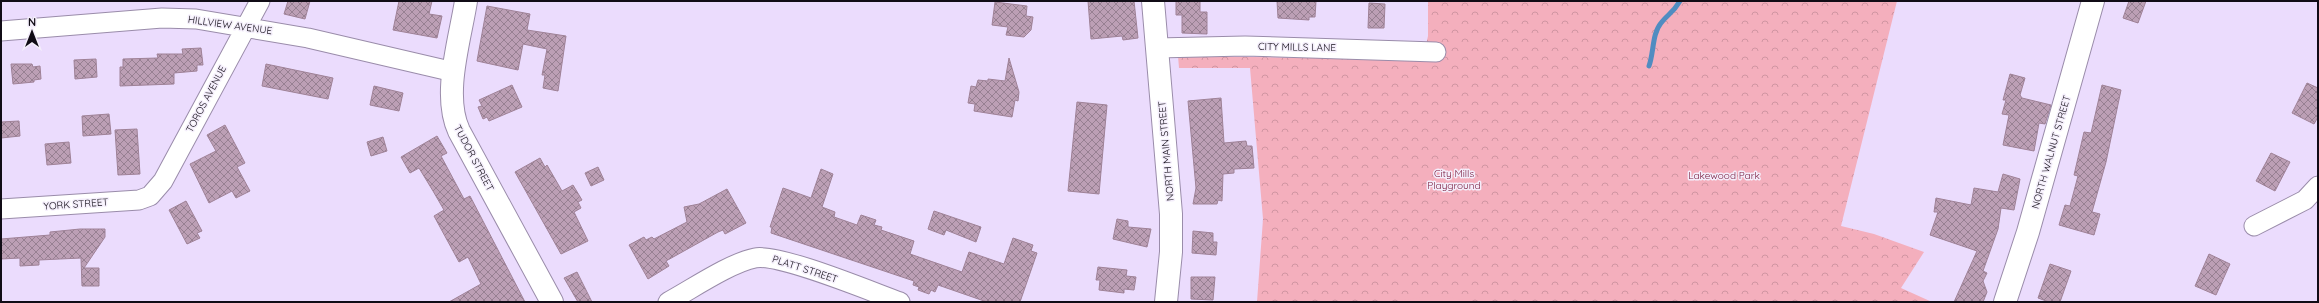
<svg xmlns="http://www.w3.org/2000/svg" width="2319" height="303" font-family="Quicksand,sans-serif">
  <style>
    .park { fill: url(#park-crowns) }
    .pitch { fill: #f4afbd }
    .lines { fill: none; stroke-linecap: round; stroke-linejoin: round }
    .stream { stroke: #508cc1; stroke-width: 5 }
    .building { fill: url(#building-cross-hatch); stroke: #9f8297 }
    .minor-casing { stroke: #9a8caa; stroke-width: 21 }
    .tertiary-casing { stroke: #9a8caa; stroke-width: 24 }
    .secondary-casing { stroke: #9a8caa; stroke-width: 24 }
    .minor { stroke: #fff; stroke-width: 19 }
    .tertiary { stroke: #fff; stroke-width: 22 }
    .secondary { stroke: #fff; stroke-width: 22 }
    .labels { text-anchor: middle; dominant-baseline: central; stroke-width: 3; stroke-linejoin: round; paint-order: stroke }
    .street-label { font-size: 10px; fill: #110c16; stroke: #f4eefb }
    .park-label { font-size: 10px; fill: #77173a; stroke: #f4eefb }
  </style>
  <defs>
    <pattern id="park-crowns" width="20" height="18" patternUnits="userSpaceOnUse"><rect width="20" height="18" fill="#f4afbd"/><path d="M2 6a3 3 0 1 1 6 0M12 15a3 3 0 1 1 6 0" fill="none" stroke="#d095a2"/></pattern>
    <pattern id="building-cross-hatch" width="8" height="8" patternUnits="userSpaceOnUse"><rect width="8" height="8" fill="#bc9fb5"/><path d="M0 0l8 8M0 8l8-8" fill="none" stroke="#978092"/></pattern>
  </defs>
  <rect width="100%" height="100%" fill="#ebdcfd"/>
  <path class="park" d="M1428,1H1897L1841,226L1874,234L1924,252L1901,288L1932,302H1257L1263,219L1250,68H1179L1178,56L1423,59L1428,36Z"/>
  <path class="pitch" d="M1437,295L1474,302H1391Z"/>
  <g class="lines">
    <path class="stream" d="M1649,66C1654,52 1652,34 1661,23C1668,14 1673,13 1680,1"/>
  </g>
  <path class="building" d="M288,1H310L305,19L284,14Z
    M399,1H432L429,14L442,16L437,38L393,30Z
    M1088,1H1134L1138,38L1123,40L1122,36L1091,39Z
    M1176,1H1200V12H1207V34L1182,33V15H1176Z
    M1277,1H1316L1315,17H1309V20L1278,18Z
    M2129,1H2146L2138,23L2123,18Z
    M995,2L1027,6L1026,16L1033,17L1031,30L1024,37L1006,35L1008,27L992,25Z
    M1369,3L1385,4L1384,28H1368Z
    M487,6L530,14L527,30L566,36L558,91L543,88L545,75H542L547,49L523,44L518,70L477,61Z
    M201,48L203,65H197V71L174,73V84L120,86V67H123V59L158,58L157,54H183L182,49Z
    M1009,58L1019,92L1018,101L1015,100L1012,117L974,111L975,104L968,103L971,86L976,87L978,80L988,81V79L1005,81Z
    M96,59L97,77L75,79L74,60Z
    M11,64H32L33,67L40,66L41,79L34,80V82L13,84Z
    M266,64L333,78L328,99L262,86Z
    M2010,74L2025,78L2020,95L2022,98L2051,105L2045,124L2039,123L2034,151L2003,145L2009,115L2002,114L2006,100H2003Z
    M2307,83L2318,88V117L2314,124L2292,113Z
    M512,85L522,107L489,121L487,117L483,119L478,107L482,106L479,100Z
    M2102,85L2121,90L2106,162L2092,212L2100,214L2094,235L2059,225L2065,205L2070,206L2078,176L2074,175L2084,132L2091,133Z
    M374,86L403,93L399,111L370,105Z
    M1221,98L1224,143L1246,141L1247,146H1252L1254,168L1234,169V173L1223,174L1222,201L1218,200L1217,204H1193L1196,188L1188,101Z
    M1077,102L1107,105L1099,194L1068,191Z
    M109,114L111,134L83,136L82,116Z
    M19,121L20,136L1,138V122Z
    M225,125L245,163L237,167L250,191L236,198L232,191L209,203L190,164L216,151L207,135Z
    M137,129L140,174L118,175L115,130Z
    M437,136L447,153L441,156L464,199L470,196L525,302H449L481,284L468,257L459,262L434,216L444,210L433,191L419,168L410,173L401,157Z
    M383,137L387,151L371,156L367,142Z
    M69,142L71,163L47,165L45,144Z
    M2271,153L2290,162L2275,191L2256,181Z
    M540,158L545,167L547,165L562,191L573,185L582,200L578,202L581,208L574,212L588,241L561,254L515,172Z
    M598,167L604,180L591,186L585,173Z
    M821,169L833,174L822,207L835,212L834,217L857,225L861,215L876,220L874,225L882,227L881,230L914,241L910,254L962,272L969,252L1004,264L1013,238L1033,245L1031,251L1037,253L1020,302H987L938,285L935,292L931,290L929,294L918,290L919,287L913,285L914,281L771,233L772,227H770L783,188L811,198Z
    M2003,174L2020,179L2014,210L2001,208L1998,229L1983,271L1987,273L1983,281L1987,292L1983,302H1954L1977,251L1930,235L1938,212H1934L1936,198L1971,205L1974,188L1998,192Z
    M727,189L746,223L725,234L723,230L718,232L666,261L669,266L648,279L629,245L644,237L646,240L652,237L654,239L687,222L684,207L699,204Z
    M186,201L202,231L197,233L200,238L187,244L169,210Z
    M934,211L981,227L976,242L946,230L944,235L928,229Z
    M1117,219L1128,221V227L1151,229L1147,247L1113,239Z
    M80,229H105V237L84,268H99V286H82L81,258L39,260V265L20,266V258L1,259V239L50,235V232Z
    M1193,231L1213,233V242H1217L1216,255L1192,253Z
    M2209,254L2230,264L2216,295L2195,286Z
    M2050,264L2071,271L2060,302H2049L2038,298Z
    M1098,267L1127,270L1126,276L1136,277L1134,290L1124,289V293L1099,290L1100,280H1096Z
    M577,272L592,302H578L564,278Z
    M1191,277H1215L1213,300L1191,299Z"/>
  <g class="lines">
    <g class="minor-casing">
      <path id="minor" d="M1,31L162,18L196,19L308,38L454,72
        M1157,48L1245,46L1436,52
        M1,209L139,200L150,196L163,181L260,1
        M2254,226L2305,200L2318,186
        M668,302C692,289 730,263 755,258C779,253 872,292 900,302"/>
    </g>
    <g class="tertiary-casing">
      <path id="tertiary" d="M466,1C460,40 442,95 459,131L552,302
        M2005,302L2028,232L2093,1"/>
    </g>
    <g class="secondary-casing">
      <path id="secondary" d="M1153,1L1171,214V252L1166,302"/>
    </g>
    <use href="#minor" class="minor"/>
    <use href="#tertiary" class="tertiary"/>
    <use href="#secondary" class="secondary"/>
  </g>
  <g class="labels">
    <g class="street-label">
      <text transform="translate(230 25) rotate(8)">HILLVIEW AVENUE</text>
      <text transform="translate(1297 47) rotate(1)">CITY MILLS LANE</text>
      <text transform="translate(206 99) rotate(-62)">TOROS AVENUE</text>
      <text transform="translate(1166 151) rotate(-95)">NORTH MAIN STREET</text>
      <text transform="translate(2051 152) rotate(-74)">NORTH WALNUT STREET</text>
      <text transform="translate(474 158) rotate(62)">TUDOR STREET</text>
      <text transform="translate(76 204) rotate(-4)">YORK STREET</text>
      <text transform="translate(805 269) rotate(18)">PLATT STREET</text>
    </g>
    <g class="park-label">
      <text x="1454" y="173">City Mills<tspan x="1454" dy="12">Playground</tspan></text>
      <text x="1724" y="175">Lakewood Park</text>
    </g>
  </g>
  <rect width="2319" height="303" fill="none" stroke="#110c16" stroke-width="4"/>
  <g transform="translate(32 32)" stroke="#f4eefb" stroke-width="3" paint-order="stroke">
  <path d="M0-3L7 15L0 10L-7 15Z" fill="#110c16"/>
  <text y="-6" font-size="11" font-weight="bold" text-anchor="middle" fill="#110c16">N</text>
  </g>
</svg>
